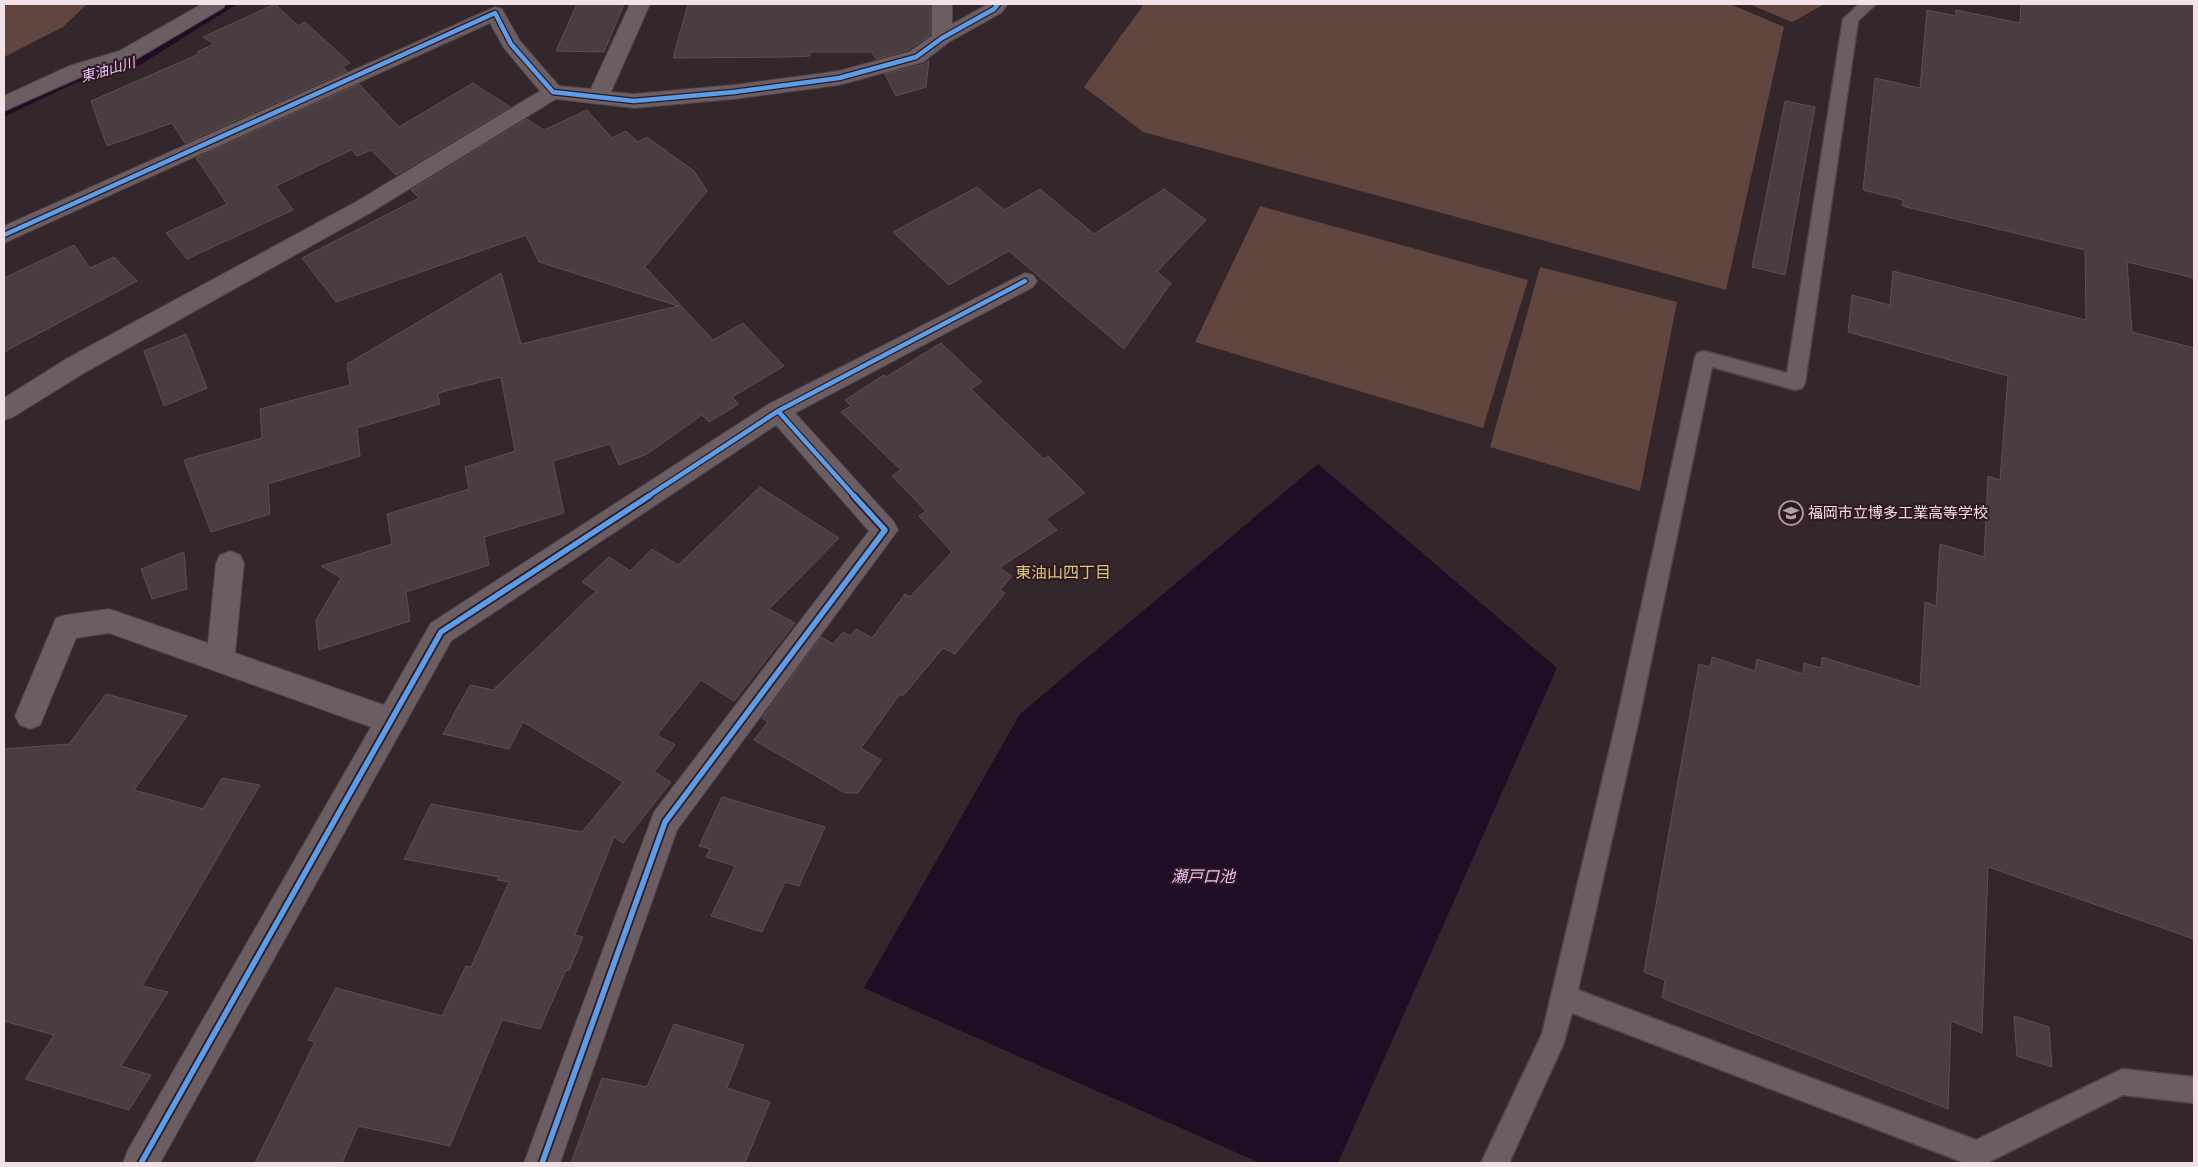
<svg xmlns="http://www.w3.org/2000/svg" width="2198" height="1167" font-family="Karla,'Noto Sans JP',sans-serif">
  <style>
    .green { fill: #614640 }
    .water { fill: #1e0d24 }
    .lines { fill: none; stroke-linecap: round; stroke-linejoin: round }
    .stream { fill: #1e0d24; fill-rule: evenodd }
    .building { fill: #4a3d3f; stroke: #5a4f51 }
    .service-casing { stroke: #4e4347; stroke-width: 3 }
    .minor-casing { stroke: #4e4347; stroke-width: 2 }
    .service { fill: #6a5e62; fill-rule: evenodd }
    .minor { fill: #6a5e62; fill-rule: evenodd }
    .cycleway-far1-casing { stroke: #2f1821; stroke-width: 7 }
    .cycleway-casing { stroke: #2f1821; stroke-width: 9 }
    .cycleway-far1 { stroke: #5a9eea; stroke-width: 4.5 }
    .cycleway { stroke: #5a9eea; stroke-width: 5.5 }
    .labels { text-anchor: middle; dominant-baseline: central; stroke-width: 4; stroke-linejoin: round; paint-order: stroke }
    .far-water-label { font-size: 14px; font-style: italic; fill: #e9c1f8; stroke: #2f1821 }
    .poi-label { font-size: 15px; fill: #f2e1e6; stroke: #2f1821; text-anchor: start }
    .neighbourhood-label { font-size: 16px; fill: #d7c678; stroke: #2f1821 }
    .water-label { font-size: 16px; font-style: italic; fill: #e9c1f8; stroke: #2f1821 }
  </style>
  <rect width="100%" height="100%" fill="#34272b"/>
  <path class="green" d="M4,4H87L63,27L4,57Z
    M1144,4H1730L1784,27L1726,290L1143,132L1084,87Z
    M1749,4H1825L1792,22Z
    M1260,206L1528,280L1483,428L1195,342Z
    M1540,267L1677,302L1640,491L1490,447Z"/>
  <path class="water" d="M1318,464L1557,668L1338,1163H1260L864,988L1020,714Z"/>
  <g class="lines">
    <path class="stream" d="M227,4H237L140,65L75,83L4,117V110L69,79L134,61Z"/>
  </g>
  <path class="building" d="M275,4L298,26L305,22L350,63L343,67L347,71L185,143L172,123L107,146L91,101L199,54L197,52L214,44L203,37Z
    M577,4H624L604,52L556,51Z
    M688,4H930V35L908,50L876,59L872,52H810V56L790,57L673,58Z
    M2021,4H2194V278L2127,262L2132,332L2194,348V939L1988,867L1982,1033L1951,1021L1948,1109L1662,998L1665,980L1644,972L1699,664L1710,667L1712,657L1755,671L1757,659L1803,674L1804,663L1821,668L1822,657L1920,687L1925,602L1936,606L1940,544L1984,557L1988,476L2000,480L2008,376L1848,332L1852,295L1890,305L1893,271L2086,320L2085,250L1902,206L1903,200L1863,190L1875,78L1920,88L1927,10L1956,16V10L2020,23Z
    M929,60L926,87L896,96L885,74L924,64Z
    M473,83L510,107L396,175L371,150L357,156L351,150L276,186L293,210L187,259L166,233L227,204L196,158L359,84L399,127Z
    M1785,101L1815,107L1785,275L1752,267Z
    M587,110L612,138L626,131L638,142L647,137L694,171L707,191L645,267L713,340L743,323L784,366L732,397L739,404L709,422L702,415L647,454L619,465L610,444L553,461L564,513L484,537L489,565L406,592L410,621L319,650L316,620L341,578L321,566L392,544L387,514L469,489L465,467L515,451L501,377L438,393L440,404L357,428L360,456L268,484L270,514L211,532L184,460L262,438L260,409L350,385L347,364L501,273L521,344L678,306L539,262L526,235L336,302L302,258L419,198L411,190L527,119L544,130Z
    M977,187L1004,210L1040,189L1094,234L1164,189L1206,220L1157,272L1171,283L1124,349L1009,251L949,285L893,232Z
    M74,245L90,268L114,257L137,281L4,352V278Z
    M186,334L207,388L164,406L144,351Z
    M941,343L982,382L971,389L1044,459L1048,456L1085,493L1046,519L1057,530L999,568L1012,576L1000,590L1005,593L955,654L943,648L903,696L900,694L861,748L881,760L858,793H845L754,740L768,722L762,718L821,637L833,644L843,632L850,636L856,629L872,638L905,594L910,597L952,552L919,516L926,511L892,476L901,470L841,412L851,406L845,400L884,375L886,377Z
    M760,487L839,538L769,609L795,623L734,701L701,680L657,735L675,745L654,772L671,782L623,843L614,837L575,935L583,937L569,971L566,970L540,1029L502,1020L450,1146L358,1126L342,1163H255L315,1042L308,1040L336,988L442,1016L466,966L471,967L509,882L497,880L499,877L404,859L431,804L582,832L623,782L523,722L509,749L443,734L470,685L493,690L596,591L582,582L609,557L630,571L652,549L678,565Z
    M184,552L187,589L152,599L141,569Z
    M106,694L187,716L134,790L203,809L222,778L260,785L142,986L168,992L121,1066L151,1075L129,1110L25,1079L54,1035L4,1021V749L69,744Z
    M722,797L825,827L799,886L785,882L762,932L711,916L735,866L706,857L710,849L699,846Z
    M2014,1016L2049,1027L2052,1067L2017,1056Z
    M674,1024L744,1045L727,1088L770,1102L745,1163H571L602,1078L647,1087Z"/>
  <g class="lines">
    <g class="service-casing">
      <path id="service" d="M1859,4H1876L1858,21L1805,383L1802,388L1795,390L1712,367L1640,714L1578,990L1976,1140L2122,1069L2194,1077V1103L2123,1095L1987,1163H1965L1572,1013L1563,1045L1509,1163H1481L1542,1034L1618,714L1695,358L1697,353L1704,351L1787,373L1843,19Z"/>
    </g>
    <g class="minor-casing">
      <path id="minor" d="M202,4H226L223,8L133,61L83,76L4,111V96L69,66L119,51Z
        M630,4H650L611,92L634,94L734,85L839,71L909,52L932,36V4H952V24L988,4H1008L1001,13L949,42L923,62L839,85L734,99L634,108L556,99L370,213L84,373L13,417L4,420V398L66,359L354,203L540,91L504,48L490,23L4,243V226L495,7L502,9L520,41L559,86L591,89Z
        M1025,273L1033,275L1037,281L1033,287L795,413L894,522L898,530L677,830L560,1163H524L654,812L869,531L776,425L451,641L160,1163H123L128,1150L371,727L109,633L76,638L40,725L30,729L20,725L15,716L56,618L66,615L109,609L208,643L216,563L220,555L230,551L240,555L244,563L235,653L384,705L431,623L769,404Z"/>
    </g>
    <use href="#service" class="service"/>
    <use href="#minor" class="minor"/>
    <g class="cycleway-far1-casing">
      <path id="cycleway-far1" d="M4,235L495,13L511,44L553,92L634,101L734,92L839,78L916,57L942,38L994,9L998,4
        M778,411L855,497
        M647,497L778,411L1025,281"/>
    </g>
    <g class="cycleway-casing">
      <path id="cycleway" d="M141,1163L441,632L649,496
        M542,1163L665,822L885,530L854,496"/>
    </g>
    <use href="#cycleway-far1" class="cycleway-far1"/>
    <use href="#cycleway" class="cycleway"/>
  </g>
  <defs>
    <g id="school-ring" transform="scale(1.25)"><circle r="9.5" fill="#2f1821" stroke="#b0a0a5" stroke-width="1.5"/><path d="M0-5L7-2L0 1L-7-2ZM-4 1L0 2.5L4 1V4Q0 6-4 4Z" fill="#b0a0a5"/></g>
  </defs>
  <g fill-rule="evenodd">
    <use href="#school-ring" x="1791" y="513"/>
  </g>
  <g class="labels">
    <g class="far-water-label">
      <text transform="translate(108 70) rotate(-16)">東油山川</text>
    </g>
    <g class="poi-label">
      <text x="1808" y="513">福岡市立博多工業高等学校</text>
    </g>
    <g class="neighbourhood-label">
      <text x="1063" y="572">東油山四丁目</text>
    </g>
    <g class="water-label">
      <text x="1203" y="876">瀬戸口池</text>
    </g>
  </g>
  <rect width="2198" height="1167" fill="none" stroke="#f2e1e6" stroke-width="10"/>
</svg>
